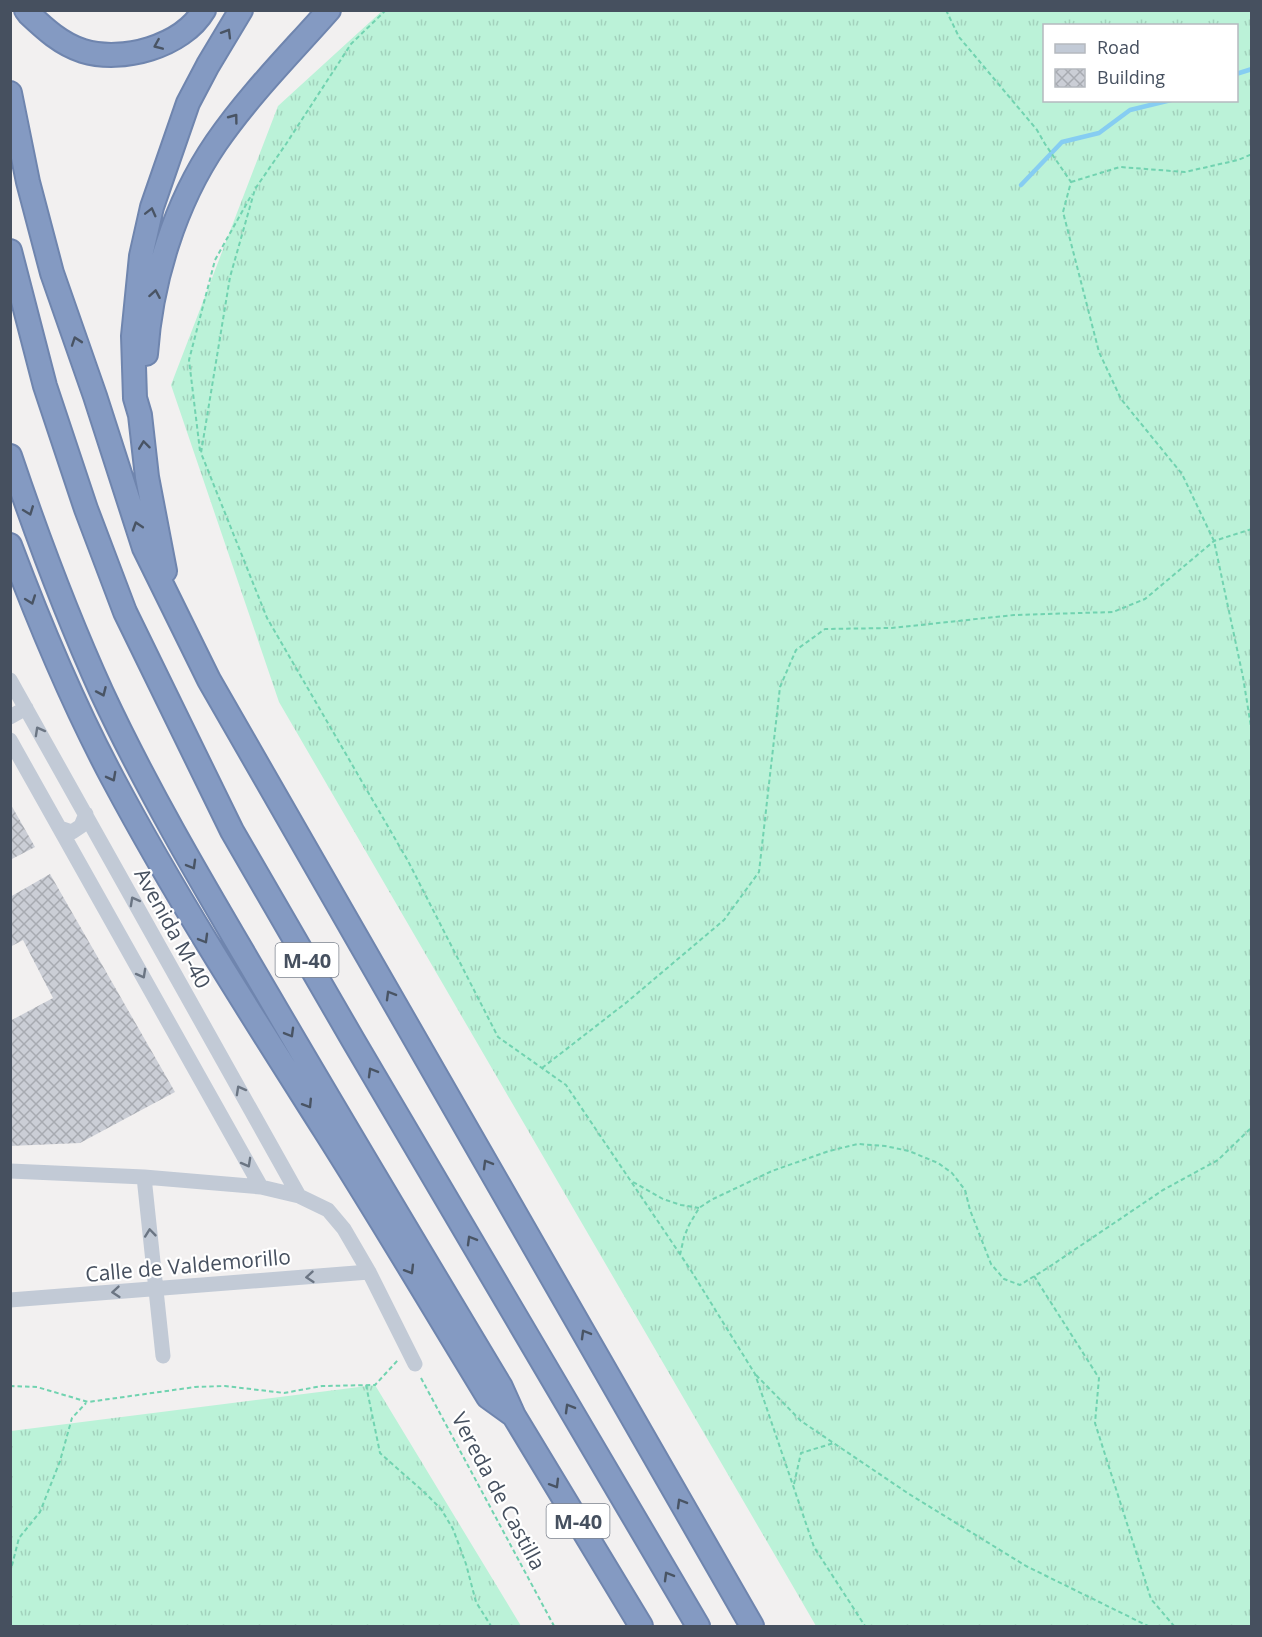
<svg xmlns="http://www.w3.org/2000/svg" width="1262" height="1637" font-family="'Open Sans',sans-serif">
  <style>
    .grass { fill: url(#grass-tufts); fill-rule: evenodd }
    .lines { fill: none; stroke-linecap: round; stroke-linejoin: round }
    .stream { stroke: #86cdf2; stroke-width: 4.5 }
    .building { fill: url(#building-cross-hatch) }
    .highway-casing { stroke: #6f85ae; stroke-width: 26 }
    .path { stroke: #71d3b0; stroke-width: 2; stroke-dasharray: 4.5 3; stroke-linecap: butt }
    .minor { stroke: #c2cad6; stroke-width: 15 }
    .highway { stroke: #849ac2; stroke-width: 22 }
    .oneway { stroke: #495464 }
    .oneway2 { stroke: #6b7583 }
    .labels { text-anchor: middle; dominant-baseline: central; stroke-width: 4.5; stroke-linejoin: round; paint-order: stroke }
    .shield { fill: #fff; stroke: #7e848f; stroke-width: 1.5 }
    .shield-label { font-size: 20px; font-weight: bold; fill: #46505f }
    .street-label { font-size: 21px; fill: #46505f; stroke: #fff }
  </style>
  <defs>
    <pattern id="grass-tufts" width="24" height="20" patternUnits="userSpaceOnUse" patternTransform="scale(1.5)"><rect width="24" height="20" fill="#bbf2d8"/><path d="M3 7l-1-3M5 7V3M7 7l1-3M15 17l-1-3M17 17v-4M19 17l1-3" fill="none" stroke="#a2d1bc"/></pattern>
    <pattern id="building-cross-hatch" width="8" height="8" patternUnits="userSpaceOnUse" patternTransform="scale(1.5)"><rect width="8" height="8" fill="#cbced6"/><path d="M0 0l8 8M0 8l8-8" fill="none" stroke="#a7aab1"/></pattern>
  </defs>
  <rect width="100%" height="100%" fill="#f2f0f0"/>
  <path class="grass" d="M382,11H1251V1626H816L279,702L171,385L278,106ZM1044,26H1236V100H1044Z
    M375,1385L521,1626H11V1431Z"/>
  <g class="lines">
    <path class="stream" d="M1236,74L1252,69
      M1021,185L1062,142L1099,133L1130,110L1171,100"/>
  </g>
  <path class="building" d="M10,803L35,847L10,860Z
    M50,874L175,1092L80,1143L10,1146V1021L53,998L23,940L10,947V897Z"/>
  <g class="lines">
    <g class="highway-casing">
      <path id="highway" d="M26,10L29,14C45,29 61,44 83,51C122,63 182,47 204,10
        M10,93L28,182L52,273L95,396L144,548L209,680L752,1626
        M10,251L45,386L86,509L125,612L232,831L353,1040L698,1626
        M146,354C151,281 175,203 216,143C249,95 291,53 329,10
        M10,456C37,536 67,616 102,693C151,798 210,896 268,995C345,1127 423,1257 501,1387L514,1416L641,1626
        M10,545C40,625 73,704 113,779C177,899 251,1014 324,1129C380,1217 433,1307 488,1397L513,1415
        M165,571L147,477L140,415L135,398L133,336L141,256L152,207L188,103L208,65L241,10"/>
    </g>
    <path class="path" d="M386,10L351,44L286,144L255,189L230,277L201,453L267,618L408,861L498,1037L566,1085L690,1269L755,1374L814,1547L865,1626
      M946,10L959,37L1037,130L1045,144L1071,182L1063,212L1099,352L1121,399L1182,474L1214,541L1243,677L1252,733
      M1071,182L1120,167L1185,172L1238,160L1252,154
      M200,451L189,360L215,260L252,194
      M542,1068L627,1002L724,920L759,872L780,687L796,650L825,629L892,628L1014,615L1113,612L1145,599L1214,541L1252,529
      M633,1182L663,1199L681,1205L699,1208
      M680,1255L684,1237L689,1225L699,1208L711,1200L772,1171L829,1151L858,1144L885,1146L909,1151L938,1163L952,1173L965,1190L970,1210L991,1264L1004,1279L1020,1285L1049,1267L1163,1190L1218,1160L1252,1127
      M1034,1276L1099,1378L1095,1423L1151,1599L1174,1626
      M756,1375L801,1421L909,1494L1026,1566L1148,1626
      M421,1378L554,1626
      M366,1385L380,1453L425,1493L441,1509L453,1529L466,1564L476,1602L491,1626
      M10,1386L37,1387L88,1402L195,1387L225,1386L284,1393L322,1386L375,1385L398,1360
      M794,1484L801,1453L834,1443
      M10,1573L19,1538L40,1512L60,1461L72,1418L86,1403"/>
    <path class="minor" d="M10,680L299,1196
      M10,717L26,708
      M10,740L261,1187
      M60,828L72,832L81,826L86,814
      M10,1171L144,1177L261,1187L299,1196L328,1210L344,1229L369,1272L415,1364
      M144,1177L163,1356
      M10,1300L369,1272"/>
    <use href="#highway" class="highway"/>
  </g>
  <defs><path id="oneway-chevron" d="M-2-3.5L2.5 0L-2 3.5" fill="none" stroke-width="1.6" stroke-linecap="round" stroke-linejoin="round" transform="scale(1.5)"/></defs>
  <g class="oneway">
    <use href="#oneway-chevron" transform="translate(227 33) rotate(-59)"/>
    <use href="#oneway-chevron" transform="translate(158 45) rotate(157)"/>
    <use href="#oneway-chevron" transform="translate(234 118) rotate(-53)"/>
    <use href="#oneway-chevron" transform="translate(151 212) rotate(-76)"/>
    <use href="#oneway-chevron" transform="translate(155 294) rotate(-80)"/>
    <use href="#oneway-chevron" transform="translate(76 341) rotate(-109)"/>
    <use href="#oneway-chevron" transform="translate(144 445) rotate(-97)"/>
    <use href="#oneway-chevron" transform="translate(29 511) rotate(69)"/>
    <use href="#oneway-chevron" transform="translate(137 526) rotate(-108)"/>
    <use href="#oneway-chevron" transform="translate(31 600) rotate(70)"/>
    <use href="#oneway-chevron" transform="translate(102 692) rotate(66)"/>
    <use href="#oneway-chevron" transform="translate(112 777) rotate(62)"/>
    <use href="#oneway-chevron" transform="translate(192 865) rotate(60)"/>
    <use href="#oneway-chevron" transform="translate(204 939) rotate(60)"/>
    <use href="#oneway-chevron" transform="translate(390 995) rotate(-120)"/>
    <use href="#oneway-chevron" transform="translate(290 1033) rotate(60)"/>
    <use href="#oneway-chevron" transform="translate(372 1072) rotate(-120)"/>
    <use href="#oneway-chevron" transform="translate(308 1104) rotate(58)"/>
    <use href="#oneway-chevron" transform="translate(487 1164) rotate(-120)"/>
    <use href="#oneway-chevron" transform="translate(471 1240) rotate(-120)"/>
    <use href="#oneway-chevron" transform="translate(410 1270) rotate(59)"/>
    <use href="#oneway-chevron" transform="translate(585 1334) rotate(-120)"/>
    <use href="#oneway-chevron" transform="translate(569 1408) rotate(-120)"/>
    <use href="#oneway-chevron" transform="translate(555 1484) rotate(59)"/>
    <use href="#oneway-chevron" transform="translate(681 1503) rotate(-120)"/>
    <use href="#oneway-chevron" transform="translate(668 1576) rotate(-120)"/>
  </g>
  <g class="oneway2">
    <use href="#oneway-chevron" transform="translate(39 731) rotate(-119)"/>
    <use href="#oneway-chevron" transform="translate(134 901) rotate(-119)"/>
    <use href="#oneway-chevron" transform="translate(142 974) rotate(61)"/>
    <use href="#oneway-chevron" transform="translate(240 1090) rotate(-119)"/>
    <use href="#oneway-chevron" transform="translate(247 1163) rotate(61)"/>
    <use href="#oneway-chevron" transform="translate(150 1233) rotate(-96)"/>
    <use href="#oneway-chevron" transform="translate(310 1277) rotate(175)"/>
    <use href="#oneway-chevron" transform="translate(116 1292) rotate(175)"/>
  </g>
  <g class="labels">
    <g class="shield">
      <rect x="275.5" y="943" width="63" height="34" rx="4.5"/>
      <rect x="546.5" y="1504" width="63" height="34" rx="4.5"/>
    </g>
    <g class="shield-label">
      <text x="307" y="960">M-40</text>
      <text x="578" y="1521">M-40</text>
    </g>
    <g class="street-label">
      <text transform="translate(173 928) rotate(61)">Avenida M-40</text>
      <text transform="translate(188 1265) rotate(-5)">Calle de Valdemorillo</text>
      <text transform="translate(499 1491) rotate(62)">Vereda de Castilla</text>
    </g>
  </g>
  <rect width="1262" height="1637" fill="none" stroke="#46505f" stroke-width="24"/>
  <rect x="1043" y="24" width="195" height="78" fill="#ffffff" stroke="#b5b9bf" stroke-width="1.5"/>
  <rect x="1055" y="44" width="30" height="9" fill="#c2cad6" stroke="#b5b9bf" stroke-width="1.5"/>
  <text x="1097" y="54" font-size="18" fill="#46505f">Road</text>
  <rect x="1055" y="69" width="30" height="18" fill="url(#building-cross-hatch)" stroke="#b5b9bf" stroke-width="1.5"/>
  <text x="1097" y="84" font-size="18" fill="#46505f">Building</text>
</svg>
